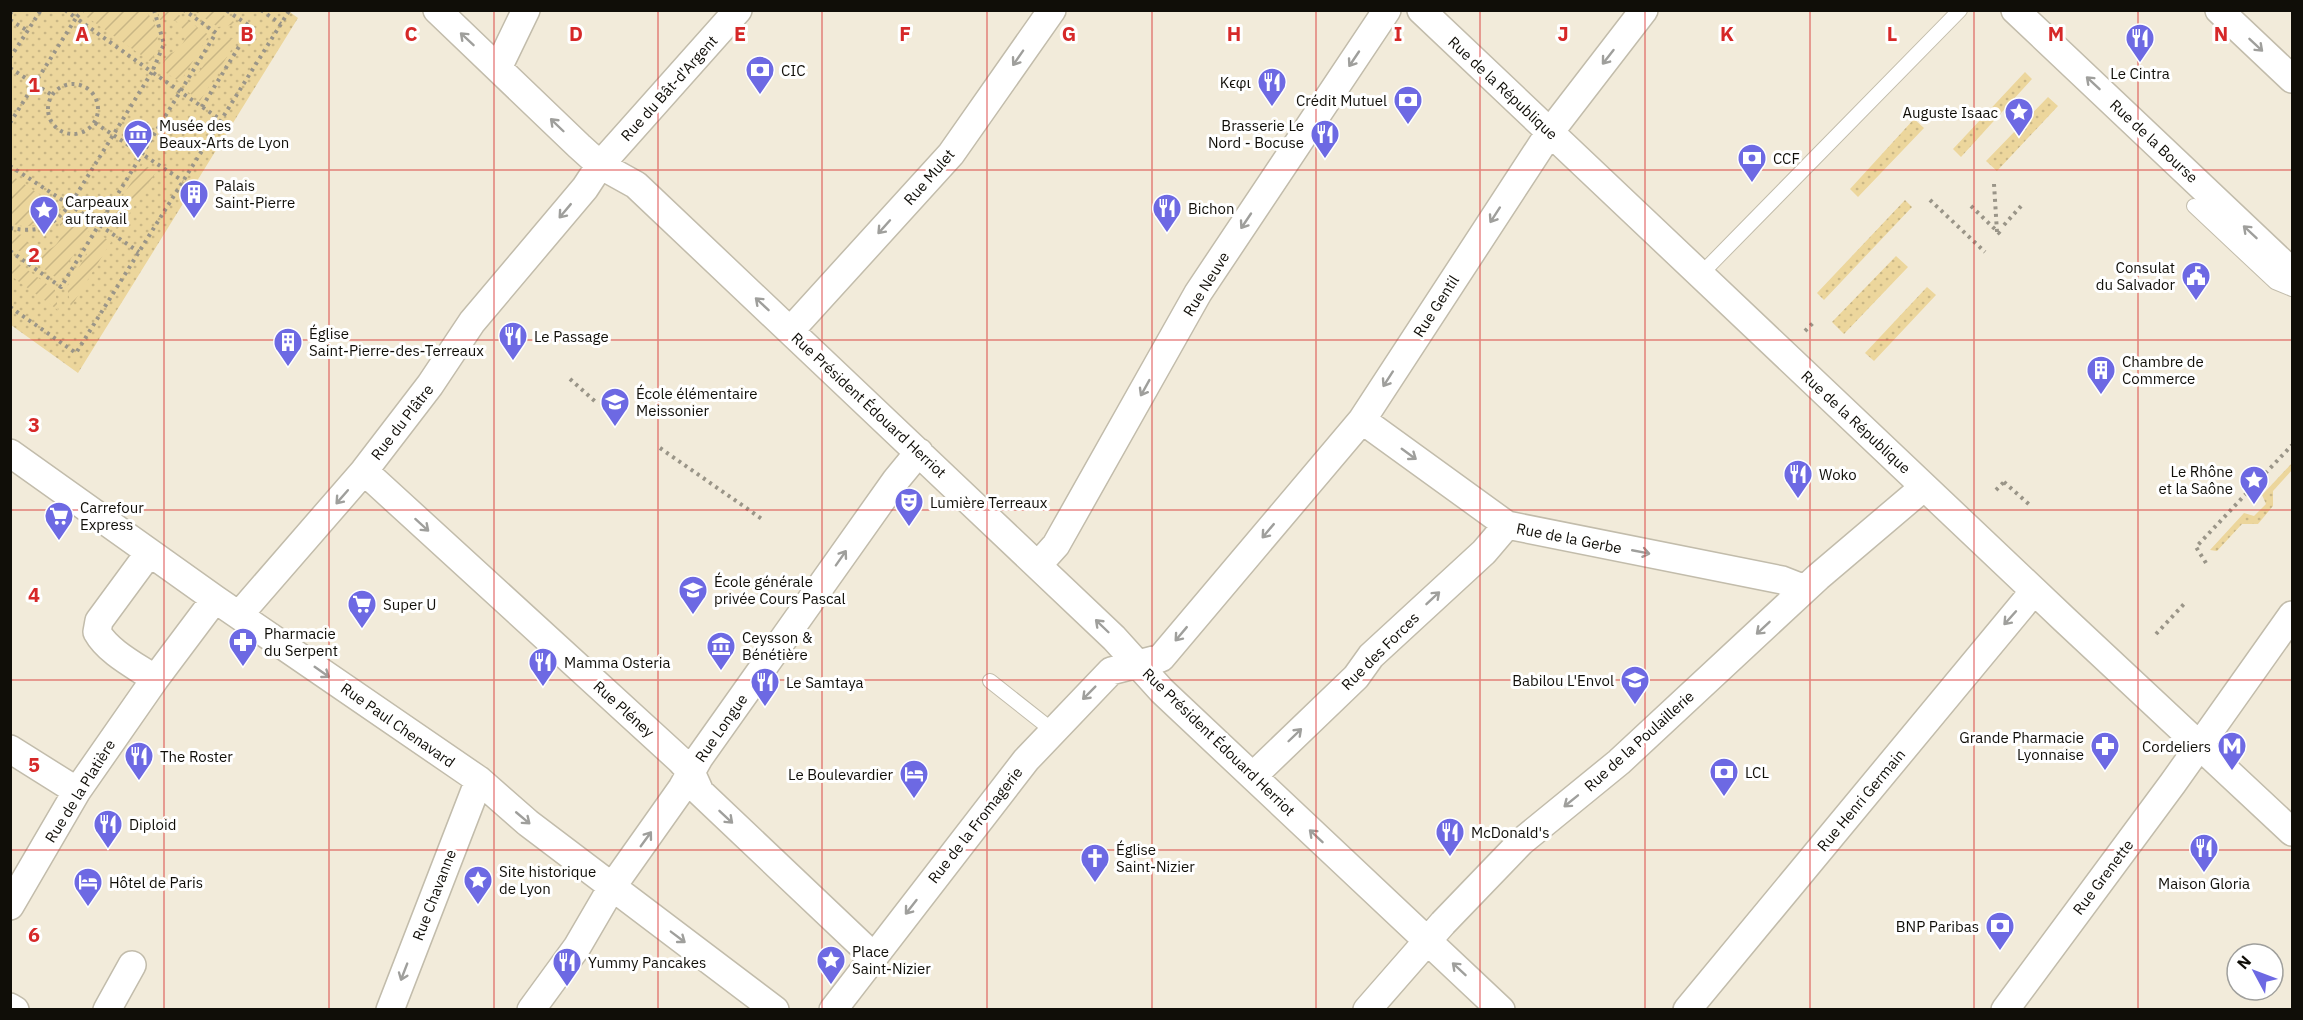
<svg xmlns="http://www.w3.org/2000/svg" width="2303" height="1020" font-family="'IBM Plex Sans',sans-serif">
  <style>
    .grass { fill: url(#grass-dots) }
    .garden { fill: url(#garden-furrows) }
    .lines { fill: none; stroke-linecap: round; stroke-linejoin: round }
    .lane-casing { stroke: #c2bcab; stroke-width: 16 }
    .street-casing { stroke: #c2bcab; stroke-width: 30 }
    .path { stroke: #9a9588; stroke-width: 4; stroke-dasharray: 3 4.5; stroke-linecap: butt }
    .lane { stroke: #fff; stroke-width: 14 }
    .street { stroke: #fff; stroke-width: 27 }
    .oneway { stroke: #9f9f9c }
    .grid { fill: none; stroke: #d62828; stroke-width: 1.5; stroke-opacity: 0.55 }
    .labels { text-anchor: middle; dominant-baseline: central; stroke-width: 6; stroke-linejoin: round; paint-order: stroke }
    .poi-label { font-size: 15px; fill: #100e08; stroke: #fff; text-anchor: start }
    .street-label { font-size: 15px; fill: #100e08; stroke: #fff }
    .grid-label { font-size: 20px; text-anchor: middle; font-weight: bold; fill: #d62828; stroke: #fff; stroke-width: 6; stroke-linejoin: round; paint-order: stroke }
  </style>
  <defs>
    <pattern id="grass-dots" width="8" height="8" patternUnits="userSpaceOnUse" patternTransform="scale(1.5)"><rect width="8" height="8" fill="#ecd69c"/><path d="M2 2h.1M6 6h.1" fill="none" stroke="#c9b685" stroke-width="1.8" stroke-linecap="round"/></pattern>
    <pattern id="garden-furrows" width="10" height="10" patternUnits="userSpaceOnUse" patternTransform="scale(1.5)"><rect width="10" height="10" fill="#ecd69c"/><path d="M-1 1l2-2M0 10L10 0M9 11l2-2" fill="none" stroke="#c9b685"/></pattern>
  </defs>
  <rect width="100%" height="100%" fill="#f2ebda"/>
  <path class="grass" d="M287,10L298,18L78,373L11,325V11Z
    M2025,72L2032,79L1961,157L1953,149Z
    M2048,97L2058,106L1997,171L1986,161Z
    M1914,119L1924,128L1858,197L1850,189Z
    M1905,200L1912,207L1824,300L1817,293Z
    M1896,256L1908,267L1844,334L1832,322Z
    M1927,287L1936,295L1874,361L1865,353Z
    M2292,463V470L2273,491V506L2258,524H2242L2217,551L2210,550L2244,513L2254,516L2266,504L2262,495Z"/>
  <path class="garden" d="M89,11H145C161,25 160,44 151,62L84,15Z
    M158,11H173L209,35L180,82L160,69L168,54C178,52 182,46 186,37C182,23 175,17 160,20Z
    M194,11H217L237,24L218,27Z
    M239,37L200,101L187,91L219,41Z
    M143,164L156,172L119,230L106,222Z
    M10,175H11L61,209C47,223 31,231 11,223Z
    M70,215L90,229L58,279L11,245V233L23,235L30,248C43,253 53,251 60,239V224Z
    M99,234L111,242L71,307L67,287Z
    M11,258L55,290L58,310L11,276Z"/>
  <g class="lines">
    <g class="lane-casing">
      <path id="lane" d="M2194,206L2275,282L2292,289
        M1701,274L1960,10
        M990,681L1052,730"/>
    </g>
    <g class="street-casing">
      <path id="street" d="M437,10L579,146L600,165L636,185L1114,638L1162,691L1501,1010
        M1421,10L2064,619L2292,832
        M2015,10L2292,272
        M2219,10L2292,79
        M498,68L526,10
        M790,331L951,154L1052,10
        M1362,420L1507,525L1782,580L1805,589
        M10,453L215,599L479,780L528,823L775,1010
        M364,471L680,760L691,772L700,792L873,956
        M149,553L99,621L97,632C108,652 136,666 155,679L215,599
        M1038,565L1056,545L1198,293L1387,10
        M239,615L364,471L430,385L472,322L585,188L600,165L738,10
        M10,749L77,791
        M1253,776L1356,677L1371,656L1484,552L1507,525
        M10,906L77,791L155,679
        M10,1007L15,1010
        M107,1010L132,965
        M390,1010L479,780
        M531,1010L577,947L612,887L682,788L699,758L896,480L919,452
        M833,1010L1026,760L1111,671L1161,658L1362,420L1550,132L1644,10
        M1367,1010L1443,923L1521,842L1619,762L1818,577L1924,487
        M1687,1010L2034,591
        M2005,1010L2173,783L2292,615"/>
    </g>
    <path class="path" d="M65,10L76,18L83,10
      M154,10L164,44L152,72L221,120
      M261,10L281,24
      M10,14L13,10
      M10,20L28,31
      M10,58L41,10
      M10,68L52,95
      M48 109a25 25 0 1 1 50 0a25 25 0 1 1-50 0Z
      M202,107L251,27L226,10
      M10,123L76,18L152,72L70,205L10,166
      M95,123L183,181
      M1994,184L1997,232
      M1930,200L1985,252
      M1971,206L2001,235
      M2004,225L2022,205
      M10,228C40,233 50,228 70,205L139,252
      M10,251L61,287L216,33L184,10
      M10,307L76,353L289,11
      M1805,331L1815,321
      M570,379L598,404
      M660,448L762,519
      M2004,482L2031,506
      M1996,490L2004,482
      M2206,563L2196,547L2292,445
      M2156,634L2184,604"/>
    <use href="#lane" class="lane"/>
    <use href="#street" class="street"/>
  </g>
  <defs><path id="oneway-shaft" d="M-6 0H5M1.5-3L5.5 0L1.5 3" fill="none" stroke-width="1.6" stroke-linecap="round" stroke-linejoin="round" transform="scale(1.5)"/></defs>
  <g class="oneway">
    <use href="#oneway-shaft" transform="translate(467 39) rotate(-137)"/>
    <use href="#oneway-shaft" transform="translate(2256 45) rotate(43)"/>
    <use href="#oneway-shaft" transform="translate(1608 57) rotate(128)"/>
    <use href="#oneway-shaft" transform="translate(1018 58) rotate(125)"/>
    <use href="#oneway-shaft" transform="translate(1354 59) rotate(124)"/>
    <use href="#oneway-shaft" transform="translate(2093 83) rotate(-137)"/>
    <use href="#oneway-shaft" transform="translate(557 125) rotate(-136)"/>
    <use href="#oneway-shaft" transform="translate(565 211) rotate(130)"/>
    <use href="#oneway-shaft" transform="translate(1495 215) rotate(123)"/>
    <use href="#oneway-shaft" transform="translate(1246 221) rotate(124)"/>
    <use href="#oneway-shaft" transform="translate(884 227) rotate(132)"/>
    <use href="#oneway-shaft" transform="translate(2250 232) rotate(-137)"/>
    <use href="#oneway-shaft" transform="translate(762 304) rotate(-137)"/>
    <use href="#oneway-shaft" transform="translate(1388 379) rotate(123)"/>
    <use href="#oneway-shaft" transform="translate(1145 388) rotate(119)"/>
    <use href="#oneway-shaft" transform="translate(1409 454) rotate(36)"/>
    <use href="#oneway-shaft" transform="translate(342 497) rotate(131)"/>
    <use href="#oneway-shaft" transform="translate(422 525) rotate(42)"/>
    <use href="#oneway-shaft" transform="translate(1268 531) rotate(130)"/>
    <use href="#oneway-shaft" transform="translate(1641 552) rotate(11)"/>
    <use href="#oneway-shaft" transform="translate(841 558) rotate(-55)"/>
    <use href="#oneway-shaft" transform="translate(1433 598) rotate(-43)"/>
    <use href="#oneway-shaft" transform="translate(2010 618) rotate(132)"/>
    <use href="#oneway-shaft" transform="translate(1102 626) rotate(-136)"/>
    <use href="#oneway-shaft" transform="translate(1763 628) rotate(137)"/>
    <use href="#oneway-shaft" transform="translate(1181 634) rotate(130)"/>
    <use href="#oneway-shaft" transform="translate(322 672) rotate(35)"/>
    <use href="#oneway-shaft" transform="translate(1089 693) rotate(135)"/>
    <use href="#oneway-shaft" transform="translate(1295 735) rotate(-44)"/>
    <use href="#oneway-shaft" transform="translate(1571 801) rotate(141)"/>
    <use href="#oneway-shaft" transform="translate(726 817) rotate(43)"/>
    <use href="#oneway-shaft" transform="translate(523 818) rotate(40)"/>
    <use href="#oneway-shaft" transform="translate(1316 836) rotate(-137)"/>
    <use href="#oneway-shaft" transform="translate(646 839) rotate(-54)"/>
    <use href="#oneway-shaft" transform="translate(911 907) rotate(128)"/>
    <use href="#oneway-shaft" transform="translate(678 937) rotate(37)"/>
    <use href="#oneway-shaft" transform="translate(1459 969) rotate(-137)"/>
    <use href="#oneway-shaft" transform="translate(404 972) rotate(111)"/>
  </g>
  <path class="grid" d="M164,10V1010M329,10V1010M494,10V1010M658,10V1010M822,10V1010M987,10V1010M1152,10V1010M1316,10V1010M1480,10V1010M1645,10V1010M1810,10V1010M1974,10V1010M2138,10V1010M10,170H2292M10,340H2292M10,510H2292M10,680H2292M10,850H2292"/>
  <defs>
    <g id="restaurant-pin" transform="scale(1.5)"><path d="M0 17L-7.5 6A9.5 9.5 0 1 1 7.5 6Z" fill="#6d69e3" stroke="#fff"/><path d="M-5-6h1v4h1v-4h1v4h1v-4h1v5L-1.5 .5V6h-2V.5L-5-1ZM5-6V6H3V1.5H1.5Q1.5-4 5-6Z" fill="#fff"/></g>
    <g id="bank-pin" transform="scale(1.5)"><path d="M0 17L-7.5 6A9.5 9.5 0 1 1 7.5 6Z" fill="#6d69e3" stroke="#fff"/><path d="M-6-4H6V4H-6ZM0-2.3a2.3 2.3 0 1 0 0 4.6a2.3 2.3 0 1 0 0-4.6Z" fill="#fff"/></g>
    <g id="sight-pin" transform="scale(1.5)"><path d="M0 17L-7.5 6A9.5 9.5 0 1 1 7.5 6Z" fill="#6d69e3" stroke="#fff"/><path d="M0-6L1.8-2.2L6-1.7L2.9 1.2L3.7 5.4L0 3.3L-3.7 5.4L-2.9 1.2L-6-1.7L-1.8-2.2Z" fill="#fff"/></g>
    <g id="museum-pin" transform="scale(1.5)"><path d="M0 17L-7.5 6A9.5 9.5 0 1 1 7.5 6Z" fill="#6d69e3" stroke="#fff"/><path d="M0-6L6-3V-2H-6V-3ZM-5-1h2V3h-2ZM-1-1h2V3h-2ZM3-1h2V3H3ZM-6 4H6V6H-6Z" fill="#fff"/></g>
    <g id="building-pin" transform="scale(1.5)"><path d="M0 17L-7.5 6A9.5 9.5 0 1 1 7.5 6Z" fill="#6d69e3" stroke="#fff"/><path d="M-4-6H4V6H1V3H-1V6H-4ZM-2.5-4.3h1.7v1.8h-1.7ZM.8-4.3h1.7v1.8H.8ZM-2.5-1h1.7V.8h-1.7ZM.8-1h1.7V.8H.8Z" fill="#fff"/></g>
    <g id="civic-pin" transform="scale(1.5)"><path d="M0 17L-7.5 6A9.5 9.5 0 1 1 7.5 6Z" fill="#6d69e3" stroke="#fff"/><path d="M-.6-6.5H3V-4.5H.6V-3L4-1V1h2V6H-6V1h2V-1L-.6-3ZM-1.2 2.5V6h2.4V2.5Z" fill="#fff"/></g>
    <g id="school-pin" transform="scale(1.5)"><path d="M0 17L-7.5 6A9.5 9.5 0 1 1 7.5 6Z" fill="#6d69e3" stroke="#fff"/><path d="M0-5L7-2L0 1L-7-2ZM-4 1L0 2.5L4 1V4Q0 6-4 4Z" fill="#fff"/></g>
    <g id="theatre-pin" transform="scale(1.5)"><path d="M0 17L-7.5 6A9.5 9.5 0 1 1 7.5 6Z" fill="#6d69e3" stroke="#fff"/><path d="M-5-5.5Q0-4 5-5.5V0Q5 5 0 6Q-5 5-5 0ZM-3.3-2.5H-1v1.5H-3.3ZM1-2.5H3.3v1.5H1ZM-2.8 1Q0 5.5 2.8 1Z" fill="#fff"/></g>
    <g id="supermarket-pin" transform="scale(1.5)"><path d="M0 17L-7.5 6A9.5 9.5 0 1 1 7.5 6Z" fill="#6d69e3" stroke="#fff"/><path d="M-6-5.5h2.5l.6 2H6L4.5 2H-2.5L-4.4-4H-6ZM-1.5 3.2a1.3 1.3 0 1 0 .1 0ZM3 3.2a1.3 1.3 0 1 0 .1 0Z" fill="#fff"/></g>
    <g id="pharmacy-pin" transform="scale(1.5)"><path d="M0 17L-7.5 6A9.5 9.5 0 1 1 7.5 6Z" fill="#6d69e3" stroke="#fff"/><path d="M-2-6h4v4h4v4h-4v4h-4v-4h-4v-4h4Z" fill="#fff"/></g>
    <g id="metro-pin" transform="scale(1.5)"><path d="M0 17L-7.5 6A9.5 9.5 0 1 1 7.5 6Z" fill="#6d69e3" stroke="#fff"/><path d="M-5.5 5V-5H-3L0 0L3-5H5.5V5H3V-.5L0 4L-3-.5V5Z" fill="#fff"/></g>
    <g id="hotel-pin" transform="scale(1.5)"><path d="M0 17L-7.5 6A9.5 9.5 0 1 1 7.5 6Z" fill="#6d69e3" stroke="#fff"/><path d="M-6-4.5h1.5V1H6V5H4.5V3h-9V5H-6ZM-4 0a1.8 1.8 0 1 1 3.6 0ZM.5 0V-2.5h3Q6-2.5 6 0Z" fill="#fff"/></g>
    <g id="church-pin" transform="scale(1.5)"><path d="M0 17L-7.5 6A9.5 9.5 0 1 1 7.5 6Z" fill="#6d69e3" stroke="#fff"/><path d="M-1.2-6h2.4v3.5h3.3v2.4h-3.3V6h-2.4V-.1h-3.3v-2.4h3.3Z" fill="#fff"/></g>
  </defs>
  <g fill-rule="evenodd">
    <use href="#restaurant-pin" x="2140" y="38"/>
    <use href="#bank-pin" x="760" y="70"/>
    <use href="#restaurant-pin" x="1272" y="82"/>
    <use href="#bank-pin" x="1408" y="100"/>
    <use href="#sight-pin" x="2019" y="112"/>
    <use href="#museum-pin" x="138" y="134"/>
    <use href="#restaurant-pin" x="1325" y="134"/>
    <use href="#bank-pin" x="1752" y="158"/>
    <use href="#building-pin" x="194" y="194"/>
    <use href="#restaurant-pin" x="1167" y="208"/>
    <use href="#sight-pin" x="44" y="210"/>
    <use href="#civic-pin" x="2196" y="276"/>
    <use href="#restaurant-pin" x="513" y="336"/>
    <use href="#building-pin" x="288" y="342"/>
    <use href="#building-pin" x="2101" y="370"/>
    <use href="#school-pin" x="615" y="402"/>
    <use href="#restaurant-pin" x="1798" y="474"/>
    <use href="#sight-pin" x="2254" y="480"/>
    <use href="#theatre-pin" x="909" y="502"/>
    <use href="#supermarket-pin" x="59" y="516"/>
    <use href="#school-pin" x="693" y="590"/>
    <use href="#supermarket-pin" x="362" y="604"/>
    <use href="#pharmacy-pin" x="243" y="642"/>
    <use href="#museum-pin" x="721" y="646"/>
    <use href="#restaurant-pin" x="543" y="662"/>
    <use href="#school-pin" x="1635" y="680"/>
    <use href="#restaurant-pin" x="765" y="682"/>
    <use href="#pharmacy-pin" x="2105" y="746"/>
    <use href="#metro-pin" x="2232" y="746"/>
    <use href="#restaurant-pin" x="139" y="756"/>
    <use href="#bank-pin" x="1724" y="772"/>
    <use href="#hotel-pin" x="914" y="774"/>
    <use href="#restaurant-pin" x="108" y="824"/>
    <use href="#restaurant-pin" x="1450" y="832"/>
    <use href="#restaurant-pin" x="2204" y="848"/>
    <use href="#church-pin" x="1095" y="858"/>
    <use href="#sight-pin" x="478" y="880"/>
    <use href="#hotel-pin" x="88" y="882"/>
    <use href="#bank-pin" x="2000" y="926"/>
    <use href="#sight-pin" x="831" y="960"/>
    <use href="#restaurant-pin" x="567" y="962"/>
  </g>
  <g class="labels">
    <g class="poi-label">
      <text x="781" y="70">CIC</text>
      <text x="2140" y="73" text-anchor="middle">Le Cintra</text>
      <text x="1251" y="82" text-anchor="end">Κϵφι</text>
      <text x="1387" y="100" text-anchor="end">Crédit Mutuel</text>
      <text x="1998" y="112" text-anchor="end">Auguste Isaac</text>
      <text x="159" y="125">Musée des<tspan x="159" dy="17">Beaux-Arts de Lyon</tspan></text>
      <text x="1304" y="125" text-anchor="end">Brasserie Le<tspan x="1304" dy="17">Nord - Bocuse</tspan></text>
      <text x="1773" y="158">CCF</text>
      <text x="215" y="185">Palais<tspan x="215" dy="17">Saint-Pierre</tspan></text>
      <text x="65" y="201">Carpeaux<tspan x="65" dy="17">au travail</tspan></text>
      <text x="1188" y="208">Bichon</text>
      <text x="2175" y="267" text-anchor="end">Consulat<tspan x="2175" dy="17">du Salvador</tspan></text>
      <text x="309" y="333">Église<tspan x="309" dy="17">Saint-Pierre-des-Terreaux</tspan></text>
      <text x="534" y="336">Le Passage</text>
      <text x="2122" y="361">Chambre de<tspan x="2122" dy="17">Commerce</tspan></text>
      <text x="636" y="393">École élémentaire<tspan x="636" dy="17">Meissonier</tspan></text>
      <text x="2233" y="471" text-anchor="end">Le Rhône<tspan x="2233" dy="17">et la Saône</tspan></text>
      <text x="1819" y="474">Woko</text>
      <text x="930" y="502">Lumière Terreaux</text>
      <text x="80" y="507">Carrefour<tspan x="80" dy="17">Express</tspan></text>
      <text x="714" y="581">École générale<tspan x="714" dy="17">privée Cours Pascal</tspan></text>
      <text x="383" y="604">Super U</text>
      <text x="264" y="633">Pharmacie<tspan x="264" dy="17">du Serpent</tspan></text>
      <text x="742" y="637">Ceysson &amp;<tspan x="742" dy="17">Bénétière</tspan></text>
      <text x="564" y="662">Mamma Osteria</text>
      <text x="1614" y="680" text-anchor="end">Babilou L'Envol</text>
      <text x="786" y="682">Le Samtaya</text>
      <text x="2084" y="737" text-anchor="end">Grande Pharmacie<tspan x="2084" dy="17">Lyonnaise</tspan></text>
      <text x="2211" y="746" text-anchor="end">Cordeliers</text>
      <text x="160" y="756">The Roster</text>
      <text x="1745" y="772">LCL</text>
      <text x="893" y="774" text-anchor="end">Le Boulevardier</text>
      <text x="129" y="824">Diploid</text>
      <text x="1471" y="832">McDonald's</text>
      <text x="1116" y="849">Église<tspan x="1116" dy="17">Saint-Nizier</tspan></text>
      <text x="499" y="871">Site historique<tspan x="499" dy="17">de Lyon</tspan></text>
      <text x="109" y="882">Hôtel de Paris</text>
      <text x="2204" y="883" text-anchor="middle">Maison Gloria</text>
      <text x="1979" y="926" text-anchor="end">BNP Paribas</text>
      <text x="852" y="951">Place<tspan x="852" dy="17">Saint-Nizier</tspan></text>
      <text x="588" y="962">Yummy Pancakes</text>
    </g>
    <g class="street-label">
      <text transform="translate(669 88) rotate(-48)">Rue du Bât-d'Argent</text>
      <text transform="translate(1503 88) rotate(43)">Rue de la République</text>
      <text transform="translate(2154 141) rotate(43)">Rue de la Bourse</text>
      <text transform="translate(929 177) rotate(-49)">Rue Mulet</text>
      <text transform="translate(1206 284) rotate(-58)">Rue Neuve</text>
      <text transform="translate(1436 306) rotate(-57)">Rue Gentil</text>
      <text transform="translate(869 405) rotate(43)">Rue Président Édouard Herriot</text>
      <text transform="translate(402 422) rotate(-52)">Rue du Plâtre</text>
      <text transform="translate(1856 422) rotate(43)">Rue de la République</text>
      <text transform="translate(1569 538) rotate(11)">Rue de la Gerbe</text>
      <text transform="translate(1380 651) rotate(-45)">Rue des Forces</text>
      <text transform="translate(624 709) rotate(42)">Rue Pléney</text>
      <text transform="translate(398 725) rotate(35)">Rue Paul Chenavard</text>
      <text transform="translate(721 728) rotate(-55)">Rue Longue</text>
      <text transform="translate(1639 741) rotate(-42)">Rue de la Poulaillerie</text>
      <text transform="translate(1219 742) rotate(44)">Rue Président Édouard Herriot</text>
      <text transform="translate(80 791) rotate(-58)">Rue de la Platière</text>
      <text transform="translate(1861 800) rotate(-50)">Rue Henri Germain</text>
      <text transform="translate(975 825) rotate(-52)">Rue de la Fromagerie</text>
      <text transform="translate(2103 877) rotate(-53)">Rue Grenette</text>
      <text transform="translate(434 895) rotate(-69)">Rue Chavanne</text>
    </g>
  </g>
  <g class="grid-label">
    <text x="82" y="41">A</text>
    <text x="247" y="41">B</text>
    <text x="411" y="41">C</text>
    <text x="576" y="41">D</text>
    <text x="740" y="41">E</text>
    <text x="905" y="41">F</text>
    <text x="1069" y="41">G</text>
    <text x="1234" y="41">H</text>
    <text x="1398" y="41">I</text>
    <text x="1563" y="41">J</text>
    <text x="1727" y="41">K</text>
    <text x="1892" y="41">L</text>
    <text x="2056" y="41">M</text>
    <text x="2221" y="41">N</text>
    <text x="34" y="92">1</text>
    <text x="34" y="262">2</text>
    <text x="34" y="432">3</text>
    <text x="34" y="602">4</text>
    <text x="34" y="772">5</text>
    <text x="34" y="942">6</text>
  </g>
  <rect width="2303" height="1020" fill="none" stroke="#100e08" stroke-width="24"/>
  <g transform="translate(2255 972) rotate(311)"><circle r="28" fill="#ffffff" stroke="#9f9f9c" stroke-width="1.5"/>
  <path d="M0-4.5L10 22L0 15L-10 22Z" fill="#6d69e3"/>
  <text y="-9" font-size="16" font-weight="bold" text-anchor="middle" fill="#100e08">N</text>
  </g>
</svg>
